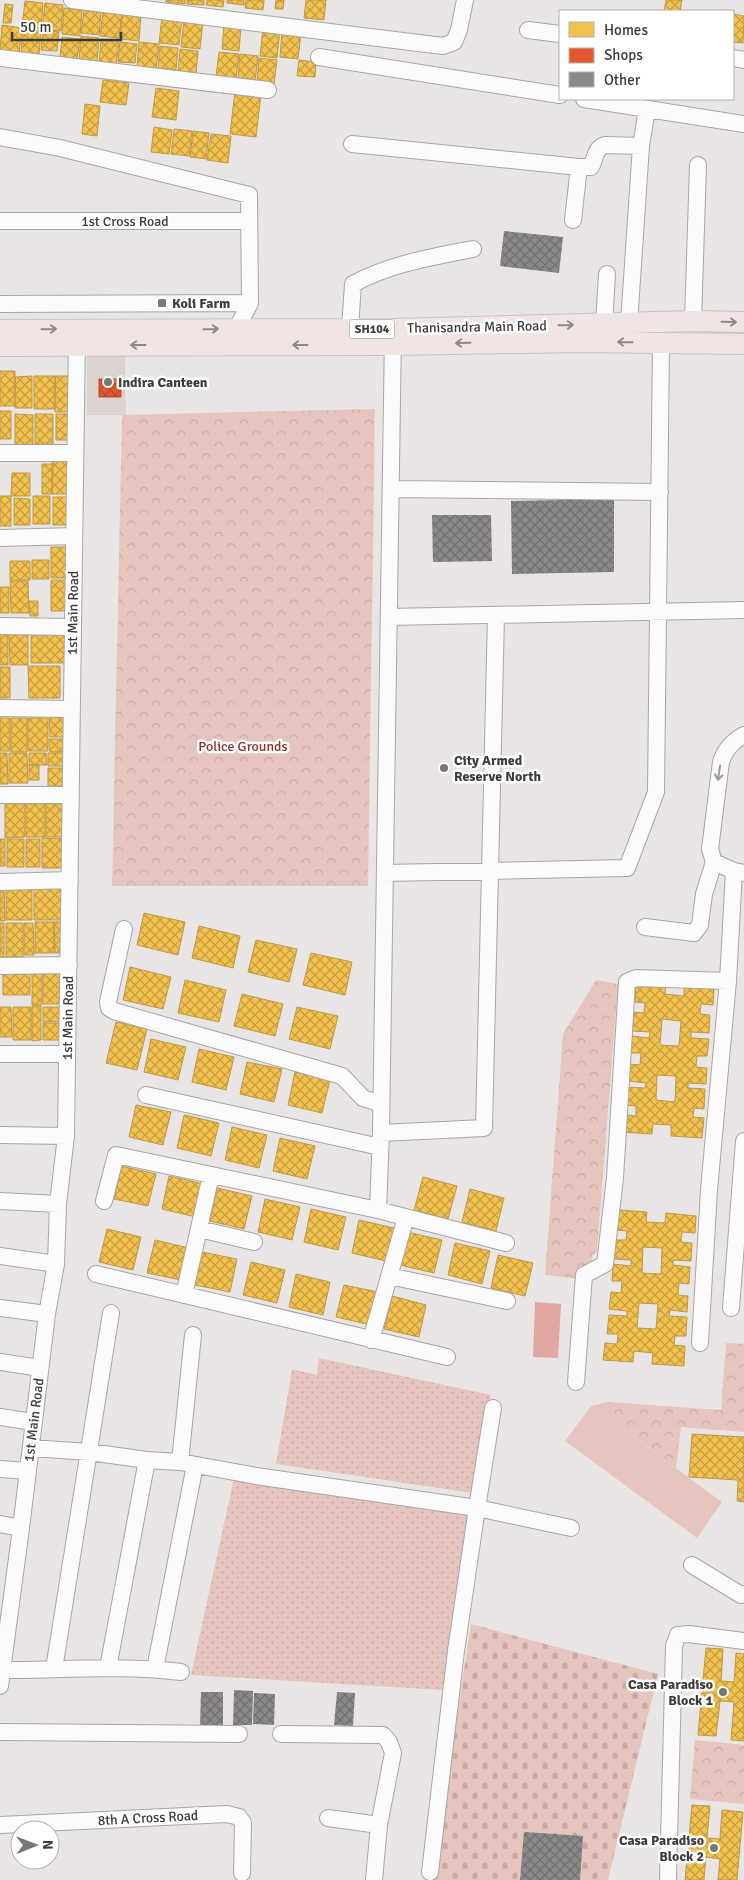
<svg xmlns="http://www.w3.org/2000/svg" width="744" height="1880" font-family="Signika,sans-serif">
  <style>
    .built { fill: #ddd4d2 }
    .grass { fill: url(#grass-dots) }
    .cemetery { fill: url(#cemetery-stones) }
    .park { fill: url(#park-crowns) }
    .garden { fill: #e7c5bf }
    .water { fill: #dfa79f }
    .homes { fill: url(#homes-cross-hatch); stroke: #bc9948; fill-rule: evenodd }
    .shops { fill: url(#shops-cross-hatch); stroke: #b24f32 }
    .building { fill: url(#building-cross-hatch) }
    .lines { fill: none; stroke-linecap: round; stroke-linejoin: round }
    .minor-casing { stroke: #a8a5a4; stroke-width: 18 }
    .major-casing { stroke: #c5c3c3; stroke-width: 22 }
    .minor { stroke: #fcfbfb; stroke-width: 16 }
    .major { stroke: #f0e5e3; stroke-width: 20 }
    .oneway { stroke: #8e8886 }
    .oneway2 { stroke: #9c9b9a }
    .poi-dot { fill: #797676; stroke: #fff; stroke-width: 2 }
    .labels { text-anchor: middle; dominant-baseline: central; stroke-width: 5; stroke-linejoin: round; paint-order: stroke }
    .shield { fill: #fff; stroke: #777675; stroke-width: 1 }
    .shield-label { font-size: 12px; font-weight: bold; fill: #3d3b3a }
    .street-label { font-size: 14px; fill: #3d3b3a; stroke: #fff }
    .poi-label { font-size: 14px; font-weight: bold; fill: #3d3b3a; stroke: #fff; text-anchor: start }
    .park-label { font-size: 14px; fill: #8e3128; stroke: #fff }
  </style>
  <defs>
    <pattern id="grass-dots" width="8" height="8" patternUnits="userSpaceOnUse" patternTransform="scale(1.25)"><rect width="8" height="8" fill="#e7c5bf"/><path d="M2 2h.1M6 6h.1" fill="none" stroke="#c7aaa5" stroke-width="1.8" stroke-linecap="round"/></pattern>
    <pattern id="cemetery-stones" width="16" height="16" patternUnits="userSpaceOnUse" patternTransform="scale(1.25)"><rect width="16" height="16" fill="#e7c5bf"/><path d="M2 7V4a2 2 0 0 1 4 0v3zM10 15v-3a2 2 0 0 1 4 0v3z" fill="#c7aaa5"/></pattern>
    <pattern id="park-crowns" width="20" height="18" patternUnits="userSpaceOnUse" patternTransform="scale(1.25)"><rect width="20" height="18" fill="#e7c5bf"/><path d="M2 6a3 3 0 1 1 6 0M12 15a3 3 0 1 1 6 0" fill="none" stroke="#c7aaa5"/></pattern>
    <pattern id="homes-cross-hatch" width="8" height="8" patternUnits="userSpaceOnUse" patternTransform="scale(1.25)"><rect width="8" height="8" fill="#f2c14e"/><path d="M0 0l8 8M0 8l8-8" fill="none" stroke="#c59e42"/></pattern>
    <pattern id="shops-cross-hatch" width="8" height="8" patternUnits="userSpaceOnUse" patternTransform="scale(1.25)"><rect width="8" height="8" fill="#e4572e"/><path d="M0 0l8 8M0 8l8-8" fill="none" stroke="#ba4928"/></pattern>
    <pattern id="building-cross-hatch" width="8" height="8" patternUnits="userSpaceOnUse" patternTransform="scale(1.25)"><rect width="8" height="8" fill="#8a8888"/><path d="M0 0l8 8M0 8l8-8" fill="none" stroke="#727070"/></pattern>
  </defs>
  <rect width="100%" height="100%" fill="#e8e5e4"/>
  <path class="built" d="M87,354H125L126,415H87Z"/>
  <path class="grass" d="M319,1358L491,1395L473,1493L276,1464L292,1369L317,1375Z
    M234,1478L469,1514L443,1690L191,1675Z"/>
  <path class="cemetery" d="M471,1624L658,1674L608,1880H432Z"/>
  <path class="park" d="M375,409L368,886H112L122,415Z
    M596,980L618,984L597,1251L592,1256L590,1280L545,1275L563,1034Z
    M726,1343L744,1344V1432L681,1427L676,1468L591,1406L608,1402L721,1410Z
    M695,1740L744,1745V1804L690,1799Z"/>
  <path class="garden" d="M591,1406L722,1502L697,1538L565,1441Z"/>
  <path class="water" d="M535,1302L561,1304L558,1358L533,1357Z"/>
  <path class="homes" d="M166,0H185V4L166,2Z
    M187,0H204V5L187,4Z
    M207,0H224L223,7L206,5Z
    M227,0H244V5L227,3Z
    M246,0H264L263,10L245,8Z
    M276,0H284L283,9H275Z
    M306,0H326L324,20L304,18Z
    M666,0H682L680,11H664Z
    M25,1L43,3L41,29L22,27Z
    M45,3L63,5L61,31L42,29Z
    M5,4L13,5L11,23H3Z
    M64,8L82,10L80,36L62,34Z
    M84,10L101,12L99,35L81,33Z
    M103,11L122,13L119,38L100,36Z
    M122,14L141,16L139,41L120,39Z
    M733,14L744,16L743,43L733,42Z
    M162,16L182,18L179,45L159,43Z
    M184,19L203,21L200,49L181,47Z
    M2,25L22,28L19,53L0,51Z
    M224,25L241,27L239,51L222,49Z
    M263,28L280,30L277,58L260,56Z
    M23,29L41,31L39,55L21,53Z
    M43,30L59,32L57,51L41,50Z
    M282,31L301,33L298,59L280,57Z
    M81,36L99,38L97,62L79,60Z
    M62,37L80,39L77,59L60,57Z
    M101,39L119,41L116,65L99,64Z
    M120,42L137,44L135,63L118,62Z
    M139,42L159,44L156,69L137,67Z
    M160,46L178,48L176,70L158,68Z
    M180,49L198,51L196,75L178,73Z
    M219,52L239,54L236,79L216,77Z
    M240,54L258,56L255,82L238,80Z
    M259,58L277,60L274,84L257,82Z
    M299,60L316,62L315,77L297,76Z
    M103,80L129,83L126,105L100,102Z
    M156,88L179,91L176,120L152,117Z
    M235,91L261,94L256,137L230,134Z
    M85,104L100,106L97,136L82,134Z
    M154,127L172,130L169,154L151,152Z
    M174,129L192,131L189,156L171,154Z
    M193,131L209,133L206,159L190,157Z
    M211,134L231,136L228,163L207,160Z
    M0,371H15V406H0Z
    M32,376V408H15V377Z
    M34,376H55V409H34Z
    M55,376H73V412H55Z
    M0,411H11V439H0Z
    M15,414L33,415V445H15Z
    M35,414H53V444H35Z
    M56,414H71V440H56Z
    M52,461H71V494H52Z
    M42,464H53L52,494H42Z
    M12,473H30V496H11Z
    M0,496H11V526H0Z
    M33,496H50V524H33Z
    M53,497H70V525H53Z
    M14,498L30,499V525H14Z
    M51,547H70V578H51Z
    M32,560H49V579H32Z
    M10,561H30V580H10Z
    M51,580H70V611H51Z
    M10,581H28L29,613H11Z
    M0,587H9V613H0Z
    M29,601H38V616H30Z
    M0,633H8V665H0Z
    M9,633H28V665H10Z
    M31,633H69V663H31Z
    M28,666H60V698H29Z
    M0,667H10V698H0Z
    M49,717H69V737H50Z
    M0,718H10V751H0Z
    M11,718H27V752H11Z
    M28,718H48V751H28Z
    M49,739H68V752H50Z
    M0,753H7L8,784H0Z
    M9,753H27L28,783H9Z
    M29,753H46L47,765H29Z
    M48,753H67L68,766H48Z
    M29,765H39V780H29Z
    M48,768H68V786H48Z
    M5,804H25V837L5,838Z
    M26,804H45V837H26Z
    M46,804H69V837H46Z
    M42,838L67,839V868H42Z
    M0,839H5V866H0Z
    M7,839H24V867H7Z
    M26,839H40V867H26Z
    M34,888H64V920H34Z
    M0,889H4L5,921H0Z
    M6,889H32V920H6Z
    M144,913L185,922L178,955L137,945Z
    M35,922H54V953H35Z
    M54,922H64L65,953H55Z
    M0,923H4V957H0Z
    M6,923H23V957H6Z
    M24,923H33L34,955H24Z
    M199,926L240,936L233,968L192,958Z
    M256,940L297,949L289,982L248,972Z
    M311,953L352,962L345,995L303,985Z
    M130,967L171,977L163,1009L123,1000Z
    M32,973H42V1005H32Z
    M43,973H63V1004H43Z
    M3,974H30V995H3Z
    M185,980L226,990L219,1022L178,1013Z
    M636,982L666,984L665,994L684,996V985L714,988L713,1005L701,1004L700,1014L710,1015L709,1033L691,1032V1038L709,1039L707,1056H697L696,1067L707,1068L706,1084L688,1083V1088L705,1089L704,1109L694,1108L693,1117L704,1118L702,1138L671,1136V1125L653,1124L652,1134L622,1132L623,1115L636,1116V1106L626,1105L627,1087L645,1088L646,1083L628,1081L629,1064L640,1065L641,1053H630L632,1036L649,1038L650,1032L632,1031L634,1012L644,1013L645,1003L635,1002ZM662,1019L681,1021L679,1046L660,1045ZM657,1075L676,1076L675,1102L656,1100Z
    M242,994L283,1004L275,1036L234,1026Z
    M32,1006H41V1040L32,1041Z
    M0,1007H11L12,1037H0Z
    M13,1007H31V1040H13Z
    M43,1007H64V1021L43,1022Z
    M297,1007L338,1016L330,1049L289,1039Z
    M116,1022L147,1029L137,1070L106,1063Z
    M43,1023H61V1040H43Z
    M151,1039L186,1047L178,1080L144,1072Z
    M199,1049L234,1057L226,1090L192,1082Z
    M247,1062L282,1069L274,1102L240,1094Z
    M295,1072L330,1080L322,1113L288,1105Z
    M136,1105L171,1112L163,1145L129,1137Z
    M184,1115L219,1123L211,1156L177,1148Z
    M232,1127L267,1135L259,1168L225,1160Z
    M280,1138L315,1146L307,1179L273,1171Z
    M121,1166L156,1174L148,1206L114,1199Z
    M169,1176L204,1184L196,1217L162,1209Z
    M423,1177L457,1186L448,1219L414,1210Z
    M217,1188L252,1196L244,1229L210,1221Z
    M470,1189L504,1198L496,1231L462,1222Z
    M265,1199L300,1207L292,1240L258,1232Z
    M311,1209L346,1217L338,1250L304,1242Z
    M618,1210L647,1212L646,1222L665,1223L666,1213L696,1216L695,1233L682,1232L681,1242L692,1243L691,1261L673,1260V1265L690,1267L689,1284L679,1283L678,1295L688,1296L687,1312L670,1310L669,1316L687,1317L686,1336H675L674,1345L685,1346L684,1366L652,1364L653,1353L634,1351L633,1362L603,1360L605,1343L617,1344L618,1334H607L609,1315L627,1316V1311L609,1309L611,1292L621,1293L622,1281H612L613,1264L631,1266V1260L614,1259L615,1240H626L627,1231L616,1230ZM643,1247L662,1248L661,1274L642,1273ZM639,1303L658,1304L656,1329L637,1328Z
    M359,1220L394,1228L386,1261L352,1253Z
    M107,1229L141,1237L133,1270L99,1262Z
    M407,1232L442,1240L434,1273L400,1265Z
    M155,1240L189,1248L181,1280L147,1273Z
    M455,1243L490,1251L482,1284L448,1275Z
    M202,1252L237,1259L230,1292L195,1285Z
    M498,1255L533,1263L525,1296L491,1288Z
    M251,1262L285,1270L277,1303L243,1295Z
    M296,1274L330,1282L323,1315L289,1307Z
    M344,1285L378,1292L371,1325L336,1317Z
    M392,1296L426,1305L419,1337L384,1329Z
    M692,1434L744,1437V1502L737,1501L738,1480L689,1477Z
    M706,1648L723,1649L721,1681L734,1682L736,1653L744,1654V1741L731,1740L734,1702L720,1701L716,1736L698,1735Z
    M692,1805L710,1806L707,1838L720,1839L722,1810L743,1812L737,1880H718L720,1859L706,1857L704,1880H685Z"/>
  <path class="shops" d="M99,379H121V397H99Z"/>
  <path class="building" d="M504,231L563,237L559,273L500,266Z
    M614,499V572L512,574L511,501Z
    M432,515H491L492,561L433,562Z
    M234,1690L253,1691L252,1725H233Z
    M201,1692H223V1726H200Z
    M337,1692L355,1693L353,1726L334,1725Z
    M254,1693L275,1694L274,1725L253,1724Z
    M524,1832L583,1836L580,1880H520Z"/>
  <g class="lines">
    <g class="minor-casing">
      <path id="minor" d="M72,0L443,46L454,42L459,30L465,0
        M528,30L560,34
        M319,57L560,95
        M0,58L268,90
        M733,58L744,60
        M584,99L744,124
        M0,137L60,148L249,195L250,303L237,328
        M352,144L579,167L573,220
        M579,167H591C596,158 594,149 605,145L641,146
        M0,221H249
        M0,304L250,303
        M693,321L698,165
        M629,323L641,146L647,109
        M604,324L607,274
        M350,329L353,284C390,264 431,257 473,249
        M0,453H75
        M391,489L660,492
        M0,538L74,536
        M389,617L744,610
        M0,626L73,627
        M0,708L72,709
        M0,795H71
        M385,873L627,868L656,792L661,343
        M744,873L734,871L714,862L710,849L721,762C725,749 733,741 744,735
        M0,882L70,880
        M645,927L694,933L700,925L704,894L714,862
        M124,929L108,1002L109,1008L114,1011L342,1076L363,1098L381,1104
        M0,966L69,965
        M0,1054H67
        M146,1095L380,1147
        M381,1133L484,1128L496,615
        M0,1135L66,1136
        M0,1201L58,1204
        M104,1201L116,1155L378,1210L506,1243
        M378,1210L381,1133L393,333
        M199,1229L254,1242
        M0,1256L56,1264
        M96,1274L447,1357
        M389,1276L507,1301
        M184,1295L211,1175
        M0,1308L47,1314
        M731,1308L744,1141
        M371,1340L406,1217
        M700,1343L709,1190L728,981
        M0,1362L40,1368
        M576,1382L584,1275L605,1264L615,1178L627,982L636,978L728,981L734,871
        M0,1417L33,1422
        M31,1448L89,1452L147,1460L180,1462L256,1476L477,1508L571,1528
        M180,1462L193,1335
        M0,1469L28,1471
        M0,1524L21,1528
        M692,1565L741,1595L744,1594
        M108,1668L147,1460
        M54,1669L111,1313
        M155,1669L195,1465
        M0,1670C60,1670 121,1665 181,1672
        M0,1686L21,1528L47,1314L56,1264L58,1204L66,1136L77,335
        M0,1732L239,1734
        M281,1734L383,1735L389,1742L393,1753L379,1825L374,1880
        M328,1818L379,1825
        M0,1825L227,1814L239,1817L243,1823L242,1873
        M430,1872L456,1651L477,1508L493,1408
        M668,1880L674,1646L678,1635L689,1634L744,1641"/>
    </g>
    <g class="major-casing">
      <path id="major" d="M0,330L393,329L693,321L744,322
        M0,346L394,345L579,342L744,344"/>
    </g>
    <use href="#minor" class="minor"/>
    <use href="#major" class="major"/>
  </g>
  <defs><path id="oneway-shaft" d="M-6 0H5M1.5-3L5.5 0L1.5 3" fill="none" stroke-width="1.6" stroke-linecap="round" stroke-linejoin="round" transform="scale(1.25)"/></defs>
  <g class="oneway">
    <use href="#oneway-shaft" transform="translate(729 322) rotate(1)"/>
    <use href="#oneway-shaft" transform="translate(566 325) rotate(-1)"/>
    <use href="#oneway-shaft" transform="translate(49 329) rotate(-1)"/>
    <use href="#oneway-shaft" transform="translate(211 329) rotate(-1)"/>
    <use href="#oneway-shaft" transform="translate(625 342) rotate(-179)"/>
    <use href="#oneway-shaft" transform="translate(463 343) rotate(179)"/>
    <use href="#oneway-shaft" transform="translate(138 345) rotate(180)"/>
    <use href="#oneway-shaft" transform="translate(300 345) rotate(180)"/>
  </g>
  <use class="oneway2" href="#oneway-shaft" transform="translate(719 773) rotate(99)"/>
  <g class="poi-dot">
    <rect x="157" y="298" width="10" height="10" rx="2.5"/>
    <circle cx="108" cy="382" r="5"/>
    <circle cx="444" cy="768" r="5"/>
    <circle cx="723" cy="1692" r="5"/>
    <circle cx="714" cy="1848" r="5"/>
  </g>
  <g class="labels">
    <rect class="shield" x="349.5" y="319.5" width="45" height="19" rx="4"/>
    <g class="shield-label">
      <text x="372" y="329">SH104</text>
    </g>
    <g class="street-label">
      <text x="125" y="221">1st Cross Road</text>
      <text transform="translate(477 327) rotate(-1)">Thanisandra Main Road</text>
      <text transform="translate(73 613) rotate(-89)">1st Main Road</text>
      <text transform="translate(68 1018) rotate(-89)">1st Main Road</text>
      <text transform="translate(34 1420) rotate(-83)">1st Main Road</text>
      <text transform="translate(148 1818) rotate(-3)">8th A Cross Road</text>
    </g>
    <g class="poi-label">
      <text x="172" y="303">Koli Farm</text>
      <text x="118" y="382">Indira Canteen</text>
      <text x="454" y="760">City Armed<tspan x="454" dy="16">Reserve North</tspan></text>
      <text x="713" y="1684" text-anchor="end">Casa Paradiso<tspan x="713" dy="16">Block 1</tspan></text>
      <text x="704" y="1840" text-anchor="end">Casa Paradiso<tspan x="704" dy="16">Block 2</tspan></text>
    </g>
    <g class="park-label">
      <text x="243" y="746">Police Grounds</text>
    </g>
  </g>
  <rect x="559" y="10" width="175" height="90" fill="#ffffff" stroke="#b1b1b0"/>
  <rect x="569" y="22" width="25" height="15" fill="#f2c14e" stroke="#b1b1b0"/>
  <text x="604" y="35" font-size="15" fill="#3d3b3a">Homes</text>
  <rect x="569" y="48" width="25" height="15" fill="#e4572e" stroke="#b1b1b0"/>
  <text x="604" y="60" font-size="15" fill="#3d3b3a">Shops</text>
  <rect x="569" y="72" width="25" height="15" fill="#8a8888" stroke="#b1b1b0"/>
  <text x="604" y="85" font-size="15" fill="#3d3b3a">Other</text>
  <g transform="translate(35 1845) rotate(89)"><circle r="24" fill="#ffffff" stroke="#b1b1b0"/>
  <path d="M0-4L9 19L0 12L-9 19Z" fill="#797676"/>
  <text y="-8" font-size="14" font-weight="bold" text-anchor="middle" fill="#3d3b3a">N</text>
  </g>
  <path d="M12 32v8h109v-8" fill="none" stroke="#3d3b3a" stroke-width="2.5"/>
  <text x="20" y="32" font-size="15" fill="#3d3b3a" stroke="#ffffff" stroke-width="4" paint-order="stroke">50 m</text>
</svg>
